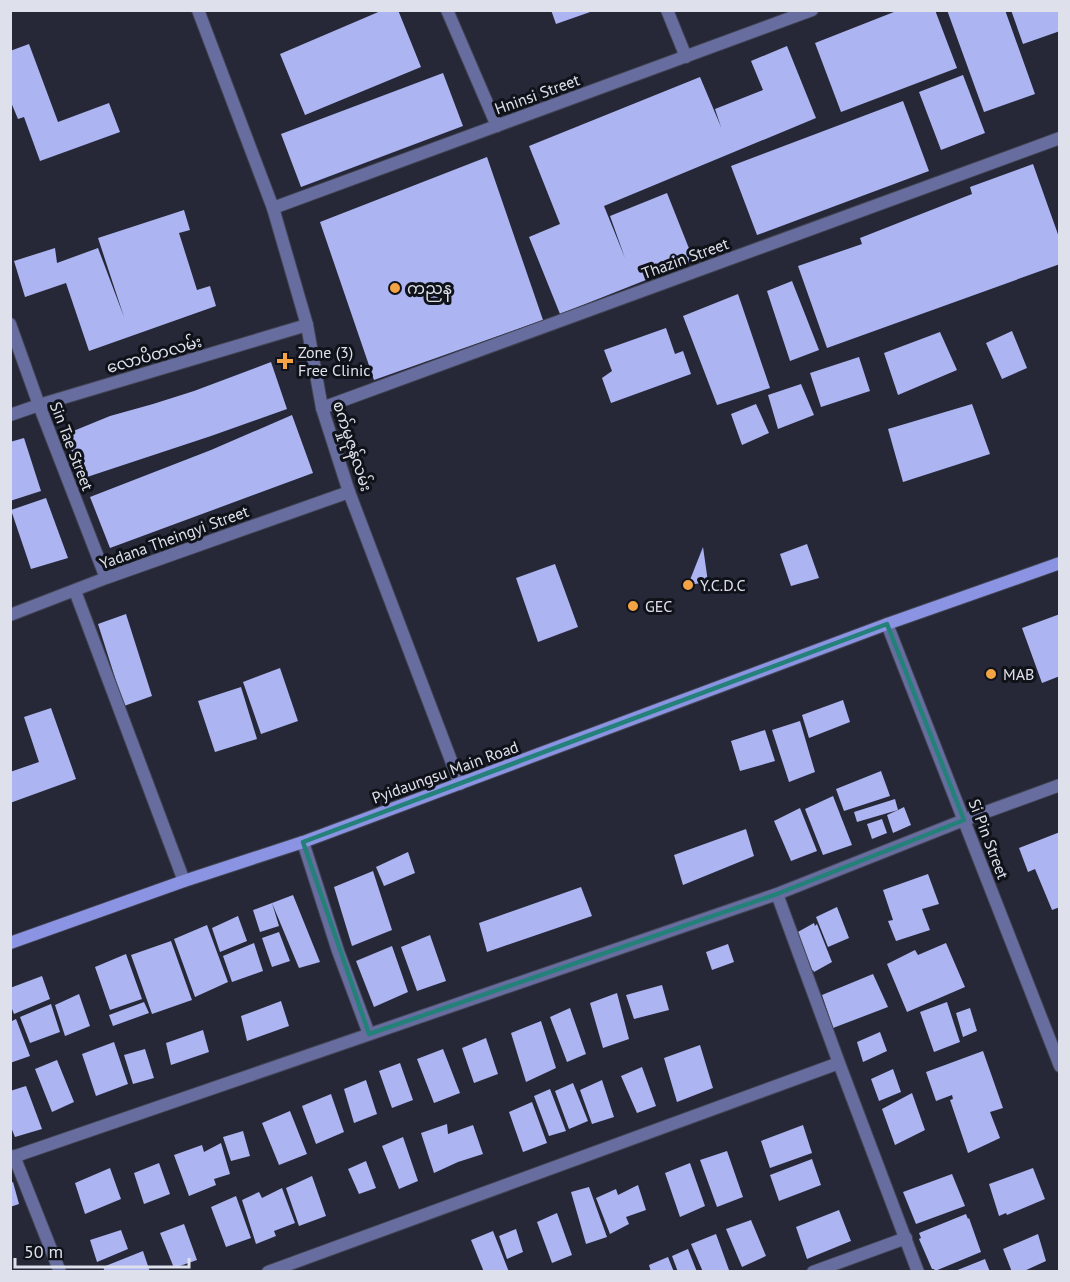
<svg xmlns="http://www.w3.org/2000/svg" width="1070" height="1282" font-family="'PT Sans','Noto Sans Myanmar',sans-serif">
  <style>
    .building { fill: #acb5f2 }
    .lines { fill: none; stroke-linecap: round; stroke-linejoin: round }
    .minor-casing { stroke: #434555; stroke-width: 14 }
    .tertiary-casing { stroke: #434555; stroke-width: 14 }
    .secondary-casing { stroke: #434555; stroke-width: 14 }
    .minor { stroke: #676e9f; stroke-width: 12 }
    .tertiary { stroke: #676e9f; stroke-width: 12 }
    .secondary { stroke: #8a94e2; stroke-width: 12 }
    .marked { fill: none; stroke: #24817a; stroke-width: 4.5; stroke-linejoin: round }
    .poi-dot { fill: #f4a444; stroke: #101219; stroke-width: 2 }
    .labels { text-anchor: middle; dominant-baseline: central; stroke-width: 6; stroke-linejoin: round; paint-order: stroke }
    .street-label { font-size: 16px; fill: #dee0eb; stroke: #101219 }
    .poi-label { font-size: 16px; fill: #dee0eb; stroke: #101219; text-anchor: start }
  </style>
  <rect width="100%" height="100%" fill="#262838"/>
  <path class="building" d="M383,10H398L421,67L305,115L280,54Z
    M551,10H593V11L556,24Z
    M899,10H935L957,68L841,112L815,43Z
    M947,10H1005L1035,94L984,112Z
    M1011,10H1060V31L1023,44Z
    M29,44L58,122L109,103L120,132L40,161L24,117L18,119L10,100V51Z
    M787,46L816,118L604,206L625,258L610,216L667,193L694,261L560,314L529,237L560,224L529,146L700,77L721,127L715,109L763,90L751,61Z
    M443,73L463,126L301,187L281,134Z
    M963,75L985,133L941,150L919,92Z
    M903,101L929,171L757,235L731,166Z
    M487,157L543,320L374,380L320,222Z
    M1033,164L1060,240V264L827,348L798,266L862,244L860,238L972,194L970,187Z
    M184,210L190,230L179,233L197,290L210,286L216,306L89,351L66,283L25,297L14,261L55,248L57,263L98,248L124,317L98,238Z
    M792,281L819,350L790,361L767,291Z
    M738,294L770,388L717,405L683,316Z
    M666,328L675,354L683,351L691,374L611,403L602,378L612,371L604,350Z
    M1012,331L1027,368L1002,379L986,343Z
    M940,332L957,370L898,395L884,353Z
    M859,357L870,391L821,407L810,373Z
    M271,362L287,409L211,436L81,479L66,434L110,416L153,404L194,391Z
    M801,384L814,415L778,429L768,395Z
    M756,404L769,433L742,445L731,414Z
    M972,404L990,454L903,482L888,429Z
    M292,415L313,473L110,548L90,497L211,450Z
    M24,438L41,491L10,501V442Z
    M46,498L68,558L31,569L11,510Z
    M807,544L819,578L791,586L780,554Z
    M703,547L708,582L688,585Z
    M555,564L578,627L538,642L516,578Z
    M126,614L152,696L124,706L98,624Z
    M1060,614V676L1042,683L1022,628Z
    M280,668L298,721L261,734L243,682Z
    M241,687L257,739L215,752L198,701Z
    M843,700L850,722L809,738L802,715Z
    M51,708L76,779L10,803V772L39,762L24,717Z
    M800,721L815,772L789,782L772,730Z
    M765,730L775,761L740,771L731,741Z
    M881,771L890,796L844,811L836,789Z
    M833,796L852,845L823,855L805,809Z
    M895,799L898,810L904,807L911,825L893,833L887,815L898,810L857,822L854,812Z
    M800,808L817,851L791,861L774,821Z
    M882,819L887,833L872,839L867,824Z
    M746,829L754,856L683,885L674,855Z
    M1060,832V907L1052,910L1035,869L1028,872L1019,848Z
    M408,852L415,873L384,886L376,867Z
    M373,871L392,930L352,946L334,887Z
    M928,874L939,904L922,909L930,930L896,941L888,921L893,920L883,890Z
    M581,887L592,916L487,952L479,923Z
    M293,895L320,962L299,968L272,903L279,926L260,932L253,910L272,903Z
    M837,907L849,938L828,947L816,917Z
    M238,916L247,941L220,952L212,928Z
    M814,923L815,926L817,924L832,962L814,972L813,970L811,971L796,933Z
    M207,925L228,982L195,997L174,939Z
    M279,932L290,961L272,967L262,938Z
    M430,935L446,981L417,991L401,947Z
    M171,941L192,1000L152,1014L131,955Z
    M254,943L263,971L232,982L223,956Z
    M946,943L965,987L907,1012L887,964L915,950L918,955Z
    M728,944L734,962L712,970L706,952Z
    M392,946L408,992L374,1007L356,961Z
    M126,954L142,999L110,1010L95,967Z
    M873,974L888,1007L833,1028L822,995Z
    M42,976L50,999L14,1014L10,1004V988Z
    M662,985L669,1010L634,1019L626,995Z
    M617,993L629,1039L603,1048L590,1003Z
    M79,994L90,1026L65,1036L55,1005Z
    M281,1001L289,1026L247,1041L241,1016Z
    M144,1002L149,1013L113,1026L109,1015Z
    M947,1002L960,1042L934,1052L920,1012Z
    M51,1004L60,1032L30,1043L20,1017Z
    M570,1008L586,1054L567,1062L550,1017Z
    M970,1008L977,1031L963,1037L956,1013Z
    M16,1019L30,1056L10,1063V1022Z
    M541,1021L556,1068L526,1082L511,1033Z
    M203,1030L209,1052L171,1065L166,1043Z
    M880,1032L887,1051L863,1062L857,1042Z
    M486,1038L498,1074L474,1083L462,1048Z
    M114,1042L128,1084L96,1096L82,1054Z
    M700,1045L713,1088L677,1102L664,1058Z
    M145,1049L154,1078L133,1084L124,1055Z
    M443,1049L460,1093L434,1103L417,1059Z
    M983,1051L1003,1108L990,1112L1000,1138L968,1153L950,1100L953,1099L952,1095L936,1101L926,1072Z
    M57,1060L74,1102L52,1112L35,1069Z
    M400,1063L413,1100L392,1108L379,1071Z
    M642,1067L656,1106L637,1113L621,1076Z
    M893,1069L901,1092L879,1101L871,1079Z
    M366,1080L377,1114L354,1123L344,1089Z
    M602,1080L614,1117L592,1124L580,1090Z
    M573,1083L588,1121L569,1129L555,1091Z
    M26,1086L42,1129L15,1137L10,1125V1091Z
    M550,1089L566,1131L549,1136L534,1096Z
    M912,1093L925,1130L895,1145L882,1109Z
    M331,1094L344,1132L316,1144L302,1106Z
    M532,1102L547,1143L523,1152L509,1112Z
    M290,1111L307,1154L279,1165L262,1123Z
    M447,1124L448,1134L473,1125L483,1154L458,1162L434,1173L421,1133Z
    M803,1125L812,1153L770,1168L761,1141Z
    M243,1131L250,1156L231,1161L223,1137Z
    M403,1137L418,1181L399,1189L382,1146Z
    M221,1143L230,1174L214,1179L216,1185L189,1196L174,1155L202,1145L204,1152Z
    M727,1151L743,1197L717,1207L700,1160Z
    M812,1159L821,1185L779,1201L770,1175Z
    M366,1161L376,1188L359,1194L348,1169Z
    M159,1163L170,1194L144,1204L134,1173Z
    M690,1163L705,1206L680,1217L665,1173Z
    M110,1168L121,1199L85,1214L75,1183Z
    M1033,1168L1045,1199L1007,1215L1006,1213L999,1216L989,1184Z
    M952,1174L965,1206L916,1224L903,1192Z
    M312,1176L326,1216L299,1226L286,1188Z
    M13,1182L19,1204L10,1207V1183Z
    M638,1185L646,1210L626,1217L629,1224L610,1234L596,1198L616,1189L618,1195Z
    M589,1187L607,1237L586,1244L571,1192Z
    M282,1188L295,1223L274,1231L276,1236L256,1244L242,1200L259,1192L262,1198Z
    M236,1196L251,1238L226,1247L211,1207Z
    M839,1210L851,1241L807,1259L796,1227Z
    M557,1213L572,1255L552,1263L537,1222Z
    M966,1214L968,1219L969,1218L981,1252L935,1271L934,1269H932L919,1239L921,1238L919,1233Z
    M751,1220L766,1256L742,1267L726,1229Z
    M184,1224L197,1260L174,1268L160,1233Z
    M516,1229L523,1252L507,1259L499,1236Z
    M121,1230L128,1249L97,1262L90,1240Z
    M493,1231L509,1272H484L471,1240Z
    M716,1234L729,1270L726,1272H703L691,1244Z
    M1038,1234L1046,1261L1022,1272H1012L1003,1249Z
    M688,1249L697,1272H678L672,1256Z
    M143,1251L150,1272H105L103,1267Z
    M668,1257L674,1272H651L649,1265Z
    M985,1259L990,1272H955V1271Z"/>
  <g class="lines">
    <g class="minor-casing">
      <path id="minor" d="M447,10L497,126
        M667,10L686,57
        M273,208L812,10
        M10,324L39,405L106,578
        M322,408L1060,138
        M10,415L39,405L307,325
        M75,591L184,881
        M10,615L106,578L349,492
        M303,842L338,951L369,1034
        M777,894L839,1063L918,1272
        M14,1156L60,1272
        M10,1158L777,894L964,820L1060,785
        M268,1272L839,1063
        M813,1272L906,1238"/>
    </g>
    <g class="tertiary-casing">
      <path id="tertiary" d="M198,10L273,208L307,325L322,408L349,492L460,784
        M887,624L1060,1066"/>
    </g>
    <g class="secondary-casing">
      <path id="secondary" d="M10,943L184,881L303,842L887,624L1060,563"/>
    </g>
    <use href="#minor" class="minor"/>
    <use href="#tertiary" class="tertiary"/>
    <use href="#secondary" class="secondary"/>
  </g>
  <path class="marked" d="M887,624L964,820L777,894L369,1034L303,842Z"/>
  <g class="poi-dot">
    <circle cx="395" cy="288" r="6"/>
    <path d="M282 352h6v6h6v6h-6v6h-6v-6h-6v-6h6z"/>
    <circle cx="688" cy="585" r="6"/>
    <circle cx="633" cy="606" r="6"/>
    <circle cx="991" cy="674" r="6"/>
  </g>
  <g class="labels">
    <g class="street-label">
      <text transform="translate(537 94) rotate(-20)">Hninsi Street</text>
      <text transform="translate(685 258) rotate(-20)">Thazin Street</text>
      <text transform="translate(154 354) rotate(-16)">လောပိတလမ်း</text>
      <text transform="translate(72 446) rotate(69)">Sin Tae Street</text>
      <text transform="translate(353 446) rotate(72)">စက်မှုဇုန်လမ်း</text>
      <text transform="translate(174 537) rotate(-20)">Yadana Theingyi Street</text>
      <text transform="translate(445 772) rotate(-20)">Pyidaungsu Main Road</text>
      <text transform="translate(989 839) rotate(69)">Si Pin Street</text>
    </g>
    <g class="poi-label">
      <text x="407" y="288">ကညန</text>
      <text x="298" y="352">Zone (3)<tspan x="298" dy="18">Free Clinic</tspan></text>
      <text x="700" y="585">Y.C.D.C</text>
      <text x="645" y="606">GEC</text>
      <text x="1003" y="674">MAB</text>
    </g>
  </g>
  <rect width="1070" height="1282" fill="none" stroke="#dee0eb" stroke-width="24"/>
  <path d="M15 1258v9h174v-9" fill="none" stroke="#dee0eb" stroke-width="3"/>
  <text x="24" y="1258" font-size="18" fill="#dee0eb" stroke="#101219" stroke-width="4.5" paint-order="stroke">50 m</text>
</svg>
